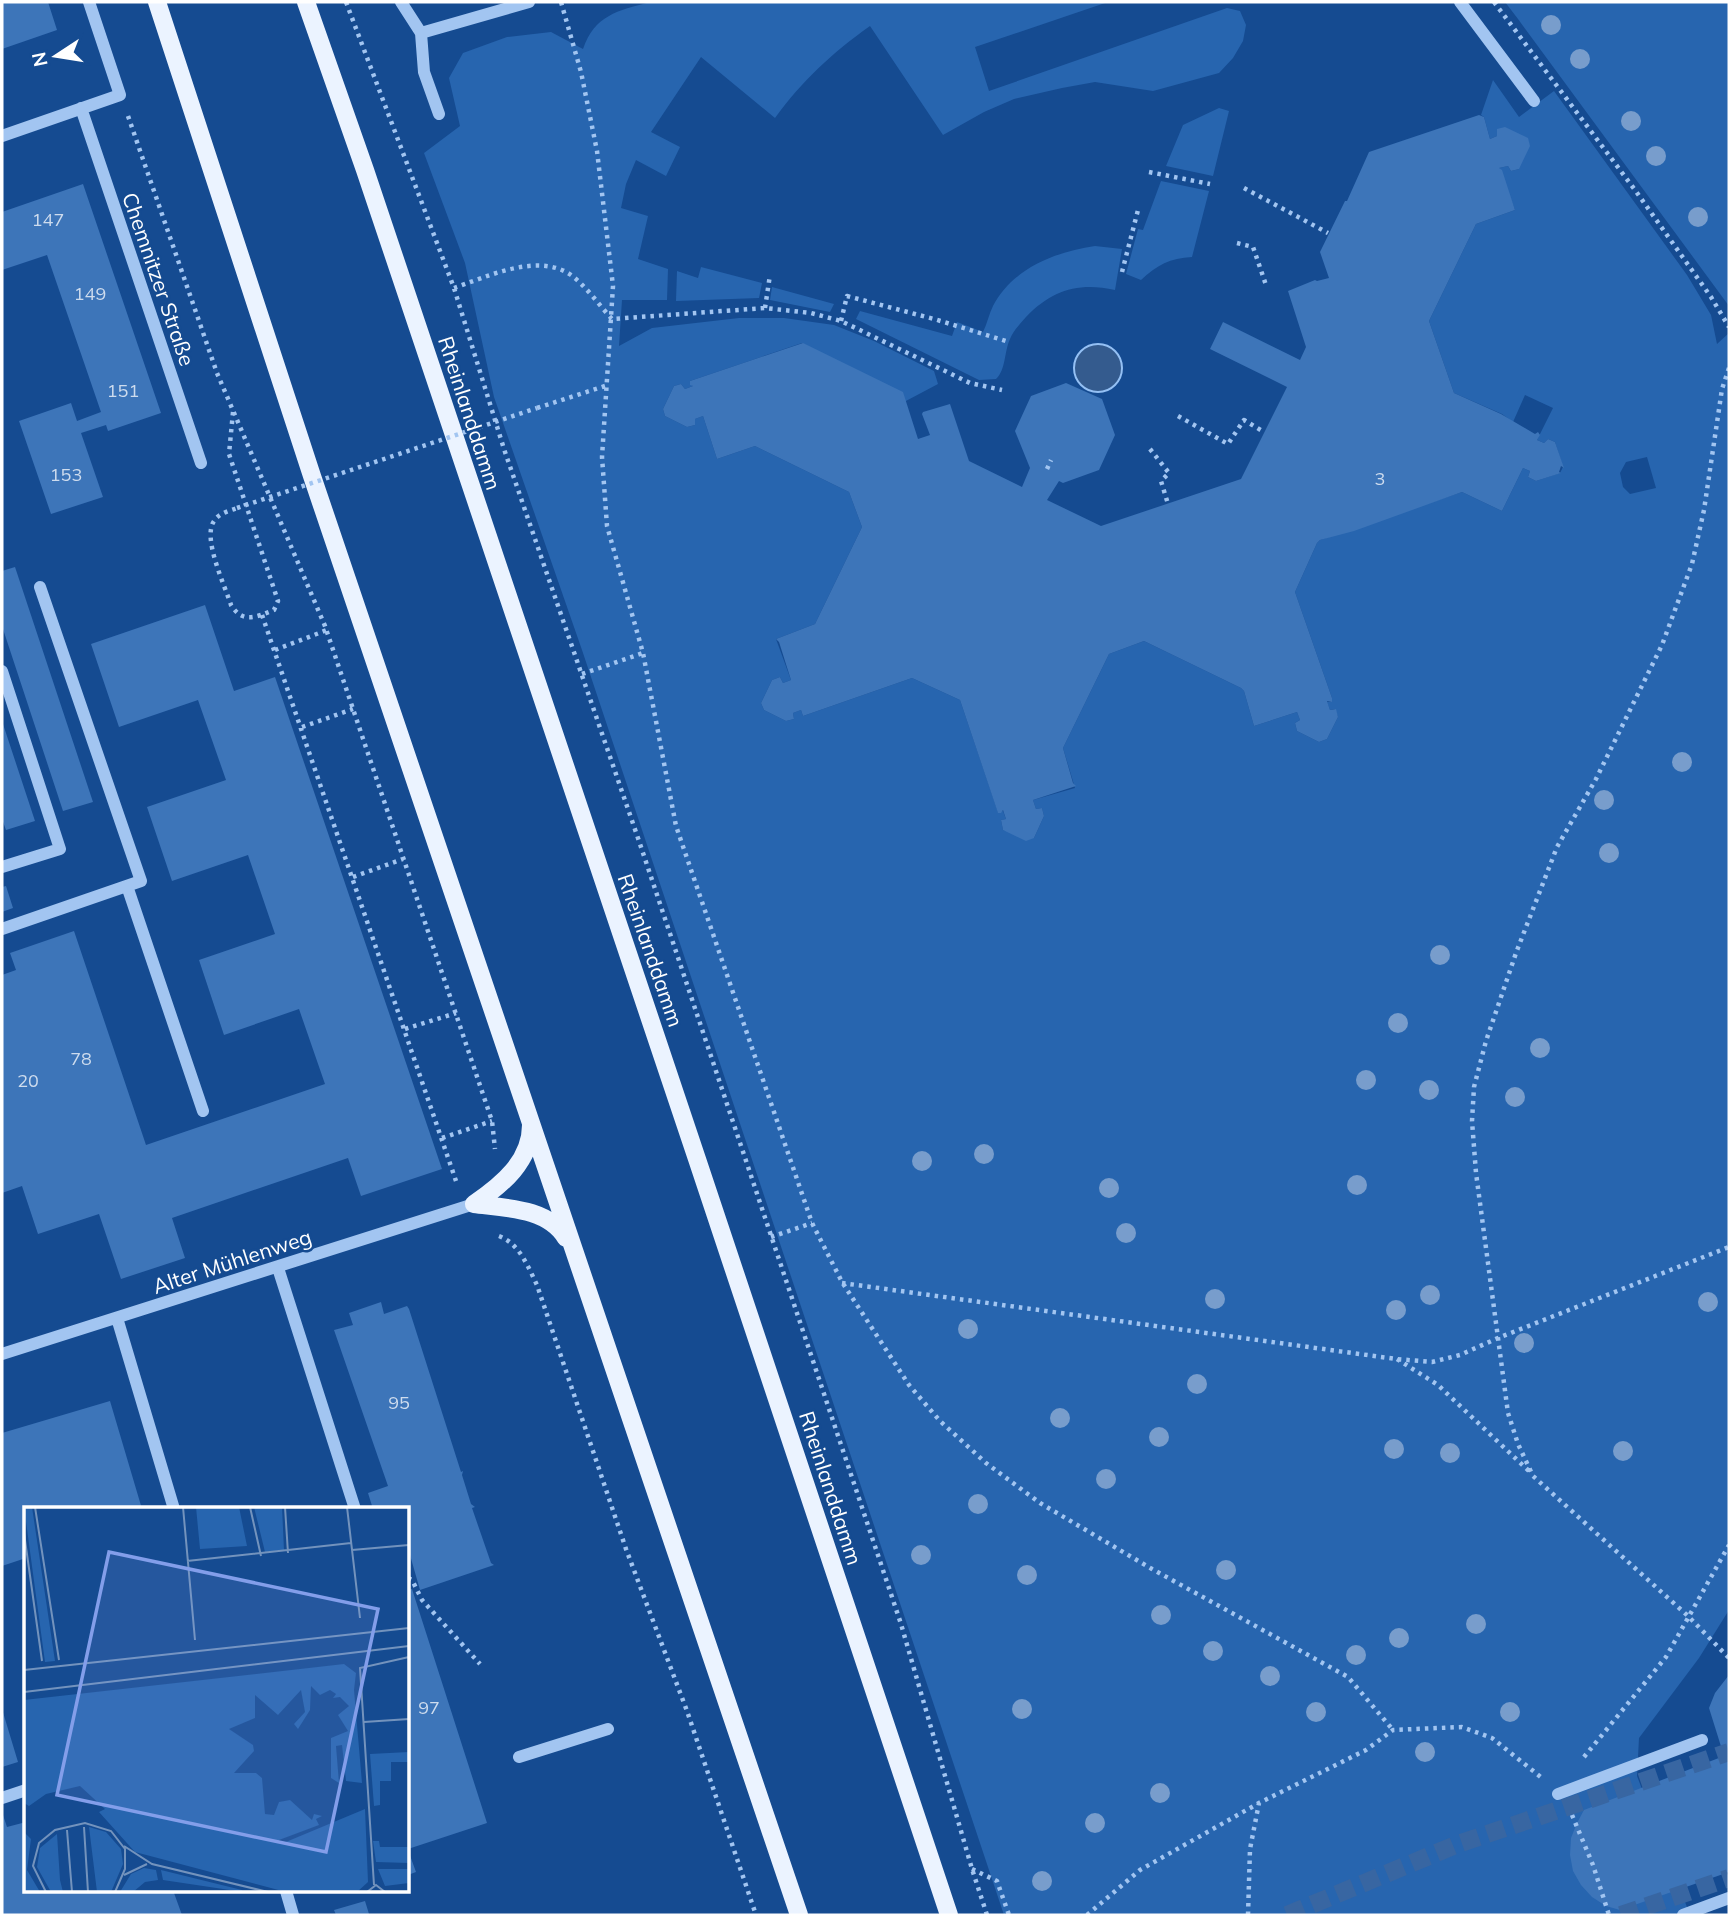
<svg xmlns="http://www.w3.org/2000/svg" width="1731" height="1917" font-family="Mulish,sans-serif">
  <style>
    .green { fill: #2765af; fill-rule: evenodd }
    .water { fill: #345b8e; stroke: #94c0f4; stroke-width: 2 }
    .building { fill: #3d75b9 }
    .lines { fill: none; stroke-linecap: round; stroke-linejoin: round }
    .major-tunnel { stroke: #3866a2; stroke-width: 18; stroke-dasharray: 18 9; stroke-linecap: butt }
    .path { stroke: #a2c5f1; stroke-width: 4.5; stroke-dasharray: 3.5 5; stroke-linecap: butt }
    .minor { stroke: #a2c5f1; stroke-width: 12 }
    .major { stroke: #ebf3ff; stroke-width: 18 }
    .path-bridge { stroke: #a2c5f1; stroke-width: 4.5; stroke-dasharray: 3.5 5; stroke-linecap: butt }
    .tree { fill: #789dcc }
    .labels { text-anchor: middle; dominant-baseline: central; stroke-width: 5; stroke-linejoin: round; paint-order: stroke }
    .number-label { font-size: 18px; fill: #cedcee }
    .street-label { font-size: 21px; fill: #fff; stroke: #154b91 }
    .inset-road { fill: none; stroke: #7393bd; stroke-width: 2 }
    .view { fill: #839eea; fill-opacity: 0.15; stroke: #839eea; stroke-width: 3.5 }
    .inset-edge { fill: none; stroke: #fff; stroke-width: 3.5 }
  </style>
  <rect width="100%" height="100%" fill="#154b91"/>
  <path class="green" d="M650,2H1108L975,47L989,91L1227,8L1240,11L1246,25L1243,41L1233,58L1219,73L1153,91L1095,82L1062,88L1014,99L984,112L943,135L870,26C832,53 802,81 775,118L701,57L651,132L680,147L666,176L636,160L626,184L621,208L648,216L638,259L668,269L667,300H622L619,346L652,328L739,318H784L834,325L874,341L934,371L938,384L904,402L802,343L690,381V384L693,386L685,389L681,384L674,386L663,409L665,416L687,427L695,425V419L703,416L717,459L755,446L849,492L862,527L815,624L776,639L791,680L783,683L780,677L772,680L761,703L764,710L786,721L794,719L793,713L801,710L803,716L912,678L960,700L998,812L1003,811L1006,819L1001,820L1003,830L1034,838L1044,816L1042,808L1036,809L1033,800L1075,788L1063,748L1109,654L1144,641L1241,688L1244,691L1254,726L1297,712L1300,720L1295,723L1297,731L1319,742L1327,739L1338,717L1335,709L1330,710L1327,702H1332V698L1295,592L1317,543L1320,540L1462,492L1502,511L1523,468L1530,471L1528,477L1536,481L1560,473L1563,467L1555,442L1548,439L1544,443L1537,440L1553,408L1525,395L1513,422L1502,414L1454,393L1429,321L1476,224L1515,210L1499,168L1508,166L1511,171L1519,169L1497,130V136L1490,139L1484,117L1481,115L1493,80L1519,117L1554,91L1687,275L1711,315L1717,344L1729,333V1610L1699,1658L1639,1738L1637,1776L1690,1915H1004L582,650L494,397L465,263L424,153L460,126L449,78L463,53L507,37L551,32L583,49C595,15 617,11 650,2ZM1647,457L1656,488L1630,494L1623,487L1620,473L1626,462Z
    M1505,2H1729V306L1518,19Z
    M1219,108L1229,111L1213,176L1166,166L1183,125Z
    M1161,181L1209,191L1192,257C1170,258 1157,265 1141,280L1126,274L1138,229L1143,230Z
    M1095,246L1122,249L1115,290C1079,282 1052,290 1026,317C1020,324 1013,331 1010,339C1004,352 1006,370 996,379L979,380L856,319L860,311L952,336L957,322L983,332C987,324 989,314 993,306C1013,268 1055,252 1095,246Z
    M701,267L762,283L759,298L676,301L677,271L698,278Z
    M772,287L834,304L830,312L770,300Z"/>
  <path class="water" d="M1074 368a24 24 0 1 1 48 0a24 24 0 1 1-48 0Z"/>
  <path class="building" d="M2,2H48L57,30L2,49Z
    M1479,115L1484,117L1490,139L1497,136V129L1505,127L1528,138L1530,146L1519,169L1511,171L1508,166L1499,168L1502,170L1515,210L1476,224L1429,321L1454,393L1501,414L1535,434L1538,432L1540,435L1537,440L1544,443L1548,439L1555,442L1564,468L1561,466L1559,472L1561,473L1536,481L1528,477L1530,471L1523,468L1502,511L1462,492L1354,531L1320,540L1317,543L1295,592L1332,698V702L1327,701L1330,710L1336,709L1338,717L1327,739L1319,742L1297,731L1295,723L1300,720L1297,712L1254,726L1244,691L1241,688L1144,641L1109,654L1063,748L1073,783L1076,786L1033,800L1036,809L1042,808L1044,816L1034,838L1026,841L1003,830L1001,820L1006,819L1003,810L1001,813H998L960,700L912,678L803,716L801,710L793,713L794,719L786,721L764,710L761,703L772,680L780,677L783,683L791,680L779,642L776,639L815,624L862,527L849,492L755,446L717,459L703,416L695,419V425L687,427L665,416L663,409L674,386L681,384L685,389L693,386L690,385V381L803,343L903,392L918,439L930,435L922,414L923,412L950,404L969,461L1022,487L1030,468L1015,431L1031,396L1066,383L1102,399L1115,435L1099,470L1063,483L1059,481L1047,500L1101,526L1241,479L1287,387L1210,349L1223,322L1300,360L1306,347L1288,291L1315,280L1317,281L1329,278L1320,252L1345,201H1347L1369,152Z
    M83,184L161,413L108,431L106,425L81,433L103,497L51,514L19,421L71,403L77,421L101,412L47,255L2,270V212Z
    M15,567L93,802L63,811L2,626V571Z
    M205,605L234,691L275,677L442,1169L361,1196L348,1158L172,1218L185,1258L121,1279L99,1214L38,1234L22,1186L2,1193V975L16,970L10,953L74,931L146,1145L325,1084L299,1009L224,1035L199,960L275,934L248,855L172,881L147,807L226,780L198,700L119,727L91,644Z
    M2,721L35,821L6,830L2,819Z
    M6,886L13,908L2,912V887Z
    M381,1302L384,1314L407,1306L409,1309L461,1472L463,1471L462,1475L471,1504L475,1507L472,1508L491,1563L494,1565L420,1590L410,1555L408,1556V1509H373L368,1493L388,1486L334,1330L353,1325L349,1313Z
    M110,1401L142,1509H26V1558L2,1566V1433Z
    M412,1589L487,1823L408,1849V1590Z
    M1729,1675V1872L1620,1910L1606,1906L1592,1897L1581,1885L1573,1871L1570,1855L1571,1838L1577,1823L1584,1810L1724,1756L1709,1708L1715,1693Z
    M2,1709L18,1762L2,1767Z
    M2,1812L7,1827L26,1822V1891H180L174,1893L182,1915H2Z
    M408,1850L416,1872L408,1875Z
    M365,1901L369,1914L336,1915L334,1910Z"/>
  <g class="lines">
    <path class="major-tunnel" d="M1287,1915L1458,1844L1729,1752
      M1621,1915L1729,1878"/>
    <path class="path" d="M346,2L454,288L504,449L639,841L901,1624L972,1869L987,1915
      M561,2L581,72L597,151L613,286L602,457L607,526L643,653L676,826L812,1223L842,1282L909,1385L940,1421L986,1463L1040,1503L1152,1569L1348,1677L1393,1730
      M1494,2L1635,190L1711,297L1729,327
      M128,116L217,373L325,626L492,1121L495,1149
      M1149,172L1210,184
      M1244,188L1328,233
      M1237,243L1253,247L1266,285
      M1122,272L1138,210
      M454,288C486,277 538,252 571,275C585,285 600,306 612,319L765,308L811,313L841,321L970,383L1002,390
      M765,308L770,275
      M841,321L847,296L934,319L1009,342
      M1729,368L1722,389L1704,510L1692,564L1662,645L1596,779L1557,847L1516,953L1486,1041L1474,1087L1472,1121L1476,1173L1508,1413L1518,1444L1533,1476L1688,1616L1729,1658
      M537,408L605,386
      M233,412L229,454L278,601L274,610C256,617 243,624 231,605C225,586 202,538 214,521C219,513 229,511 237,508
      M1178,416L1228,444L1244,420L1264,432
      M1150,449L1169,473L1161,481L1168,504
      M1047,469L1051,460
      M262,615L456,1181
      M275,650L327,630
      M582,674L643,653
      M302,727L353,709
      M353,877L403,859
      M405,1029L456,1013
      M442,1138L492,1121
      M499,1236C520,1244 528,1267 537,1285L626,1549L687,1711L756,1915
      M771,1237L812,1223
      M842,1283L1396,1359L1432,1362L1460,1355L1498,1338L1729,1247
      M1397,1359L1438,1385L1531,1473
      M408,1578L412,1580L422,1600L480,1664
      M1584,1757L1666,1657L1729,1545
      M1572,1815L1593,1865L1609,1915
      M972,1869L997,1881L1009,1915
      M1087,1915L1140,1870L1259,1803L1366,1750L1393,1730L1462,1727L1492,1738L1542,1778
      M1248,1915L1250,1849L1259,1803"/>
    <path class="minor" d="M401,2L421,33L424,72L439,114
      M1460,2L1534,101
      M421,33L529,2
      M81,108L201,463
      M2,136L120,95L89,2
      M2,671L60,849L2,867
      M127,886L203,1111
      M2,929L141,881L40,587
      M278,1268L355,1509
      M117,1318L174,1509
      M2,1354L474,1204
      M519,1757L608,1729
      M1558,1794L1702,1740
      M2,1798L26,1790
      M286,1891L293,1915
      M1683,1915L1729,1898"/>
    <path class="major" d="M157,2L312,476L799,1915
      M306,2L365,170L697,1159L949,1915
      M474,1204C506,1208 548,1208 566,1238
      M474,1204C502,1185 531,1161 531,1125"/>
    <path class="path-bridge" d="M237,508L537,408"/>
  </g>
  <g class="tree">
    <circle cx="1551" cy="25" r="10"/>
    <circle cx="1580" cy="59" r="10"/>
    <circle cx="1631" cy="121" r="10"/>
    <circle cx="1656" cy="156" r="10"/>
    <circle cx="1698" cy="217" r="10"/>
    <circle cx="1682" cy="762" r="10"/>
    <circle cx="1604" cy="800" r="10"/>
    <circle cx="1609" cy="853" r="10"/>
    <circle cx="1440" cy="955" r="10"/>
    <circle cx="1398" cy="1023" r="10"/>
    <circle cx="1540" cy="1048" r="10"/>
    <circle cx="1366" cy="1080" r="10"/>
    <circle cx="1429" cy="1090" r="10"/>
    <circle cx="1515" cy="1097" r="10"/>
    <circle cx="984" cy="1154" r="10"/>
    <circle cx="922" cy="1161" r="10"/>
    <circle cx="1357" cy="1185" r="10"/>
    <circle cx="1109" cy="1188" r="10"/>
    <circle cx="1126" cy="1233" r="10"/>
    <circle cx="1430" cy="1295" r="10"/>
    <circle cx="1215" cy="1299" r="10"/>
    <circle cx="1708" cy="1302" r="10"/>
    <circle cx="1396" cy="1310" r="10"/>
    <circle cx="968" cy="1329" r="10"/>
    <circle cx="1524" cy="1343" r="10"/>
    <circle cx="1197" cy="1384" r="10"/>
    <circle cx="1060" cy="1418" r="10"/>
    <circle cx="1159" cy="1437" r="10"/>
    <circle cx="1394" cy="1449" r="10"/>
    <circle cx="1623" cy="1451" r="10"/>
    <circle cx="1450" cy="1453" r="10"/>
    <circle cx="1106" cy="1479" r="10"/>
    <circle cx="978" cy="1504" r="10"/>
    <circle cx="921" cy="1555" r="10"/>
    <circle cx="1226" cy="1570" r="10"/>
    <circle cx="1027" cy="1575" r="10"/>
    <circle cx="1161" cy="1615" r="10"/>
    <circle cx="1476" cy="1624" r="10"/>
    <circle cx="1399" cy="1638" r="10"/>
    <circle cx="1213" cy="1651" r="10"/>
    <circle cx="1356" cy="1655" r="10"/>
    <circle cx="1270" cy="1676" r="10"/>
    <circle cx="1022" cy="1709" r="10"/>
    <circle cx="1316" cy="1712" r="10"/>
    <circle cx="1510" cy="1712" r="10"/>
    <circle cx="1425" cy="1752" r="10"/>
    <circle cx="1160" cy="1793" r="10"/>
    <circle cx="1095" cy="1823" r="10"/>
    <circle cx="1042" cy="1881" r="10"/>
  </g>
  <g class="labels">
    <g class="number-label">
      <text x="48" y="219">147</text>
      <text x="90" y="293">149</text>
      <text x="123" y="390">151</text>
      <text x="66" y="474">153</text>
      <text x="1380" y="478">3</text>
      <text x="81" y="1058">78</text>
      <text x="28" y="1080">20</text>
      <text x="399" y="1402">95</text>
      <text x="429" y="1707">97</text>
    </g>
    <g class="street-label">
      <text transform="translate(159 279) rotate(71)">Chemnitzer Straße</text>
      <text transform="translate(470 413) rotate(72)">Rheinlanddamm</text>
      <text transform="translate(651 950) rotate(71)">Rheinlanddamm</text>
      <text transform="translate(232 1261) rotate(-18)">Alter Mühlenweg</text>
      <text transform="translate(831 1488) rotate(72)">Rheinlanddamm</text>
    </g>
  </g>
  <g transform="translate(24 1507)">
    <rect width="385" height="385" fill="#154b91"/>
    <path d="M0,0H8L31,154L21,155ZM172,0H215L223,39L176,42ZM230,0H258L260,43L241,45ZM320,157L332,166L330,183L338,276L322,274L318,238L312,239L315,276L307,271V231L324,224L314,208L325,199L316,190L309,191L312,187L306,183L296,188L287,179L286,203L274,222L270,217L281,205L277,183L254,208L231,188V211L205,222L229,238L230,244L210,266H232L238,271L241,307L250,308L255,295L266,293L288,313L290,307L298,309L292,312L295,318L255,333L257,337L341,302L344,375L333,385H262L111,345L75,305L81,302L56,279L22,287L5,299L0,296V193ZM385,245V255H367V274H356V298L350,299L346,247ZM65,320L82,325L97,342L99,357L87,385H73ZM0,325L7,332L3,363L16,385H0ZM33,327L36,373L39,385H27L13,360L16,341ZM349,334H355L356,340H385V356L352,355ZM120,361L132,363L134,373L121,375L109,385H96L107,367ZM354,362H385V376L361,379ZM137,363L218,383L219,385L139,373Z" fill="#2765af"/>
    <path class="inset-road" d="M11,0L35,153M159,0L171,133M226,0L237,49M261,0L264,46M323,0L336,111M0,26L18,154M328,43L385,38M163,54L327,36M0,163L385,121M0,185L385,139M340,215L385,212M60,320L64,385M43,323L48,385M100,339L128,357L244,385M100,368L123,357M350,378L336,161L385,150M22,385L9,359L15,336L31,323L61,316L87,324L101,342V362L91,385M343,385L352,378L361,385"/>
    <path class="view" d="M85,45L354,102L302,345L33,288Z"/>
    <rect width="385" height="385" class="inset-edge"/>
  </g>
  <rect width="1731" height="1917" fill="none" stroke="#ffffff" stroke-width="7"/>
  <g transform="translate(56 56) rotate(258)" stroke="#154b91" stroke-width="5" paint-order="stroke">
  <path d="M0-5L12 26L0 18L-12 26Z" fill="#ffffff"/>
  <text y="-10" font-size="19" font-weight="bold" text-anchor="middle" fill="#ffffff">N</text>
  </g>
</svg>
